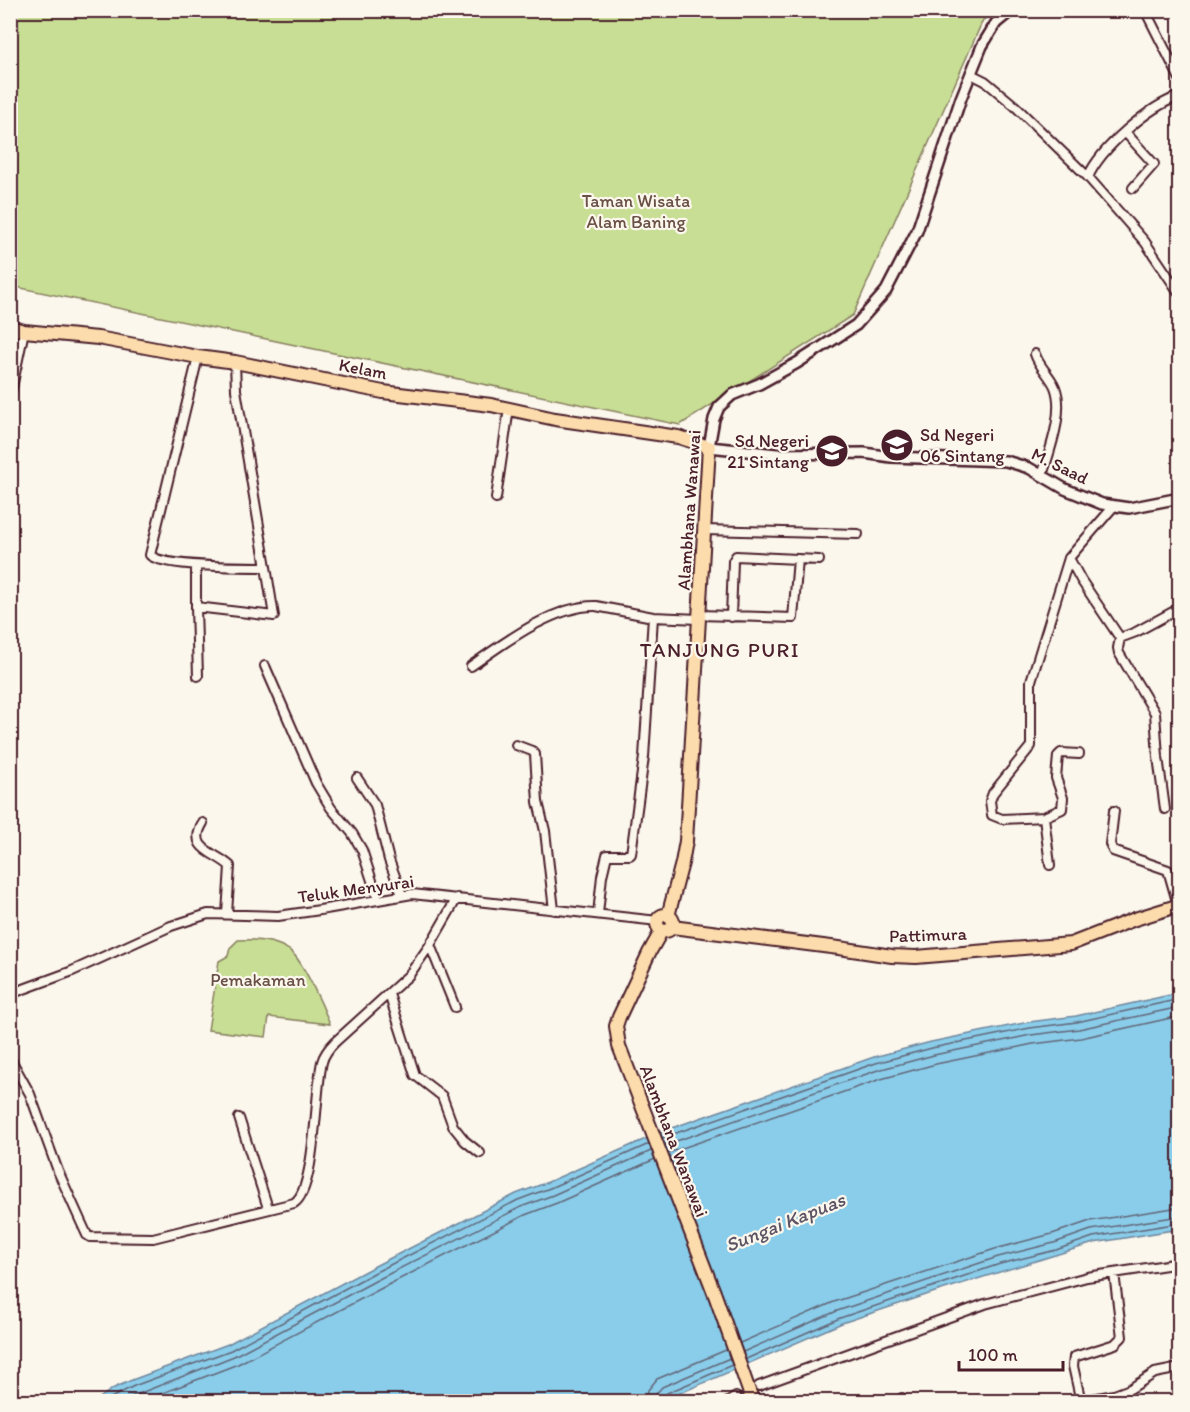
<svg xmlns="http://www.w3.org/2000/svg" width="1190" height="1412" font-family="Itim,sans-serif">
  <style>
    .green { fill: #c7de94; stroke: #887e60; stroke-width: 1.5 }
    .water { fill: #89cdea; stroke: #70879e; stroke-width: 1.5 }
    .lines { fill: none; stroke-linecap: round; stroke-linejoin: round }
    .shore { stroke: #636577; stroke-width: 1.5 }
    .minor-casing { stroke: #4a1f2b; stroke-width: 12 }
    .tertiary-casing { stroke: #4a1f2b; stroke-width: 14 }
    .primary-casing { stroke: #4a1f2b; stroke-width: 16 }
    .minor { stroke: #fbf7ec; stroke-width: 8 }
    .tertiary { stroke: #fbf7ec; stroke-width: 9 }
    .primary { stroke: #fcdcac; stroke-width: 12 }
    .labels { text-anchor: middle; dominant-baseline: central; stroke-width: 4.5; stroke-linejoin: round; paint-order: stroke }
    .park-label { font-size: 18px; fill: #694f45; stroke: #fbf7ec }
    .street-label { font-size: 18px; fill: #4a1f2b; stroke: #fbf7ec }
    .poi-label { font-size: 18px; fill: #4a1f2b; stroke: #fbf7ec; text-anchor: start }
    .water-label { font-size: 20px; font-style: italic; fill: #5d5364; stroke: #fbf7ec }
    .quarter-label { font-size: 21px; letter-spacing: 1.5px; fill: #4a1f2b; stroke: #fbf7ec }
  </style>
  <rect width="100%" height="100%" fill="#fbf7ec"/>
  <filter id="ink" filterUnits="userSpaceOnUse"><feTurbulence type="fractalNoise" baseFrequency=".0167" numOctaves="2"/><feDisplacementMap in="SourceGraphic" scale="12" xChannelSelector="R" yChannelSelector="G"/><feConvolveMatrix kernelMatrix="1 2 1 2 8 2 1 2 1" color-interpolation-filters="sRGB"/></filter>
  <g filter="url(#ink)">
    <path class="green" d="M11,11H998L983,20L853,315L680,425L11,286Z
      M238,940C255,939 274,940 289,950C302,958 324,1009 330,1024L269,1017L266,1037L208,1030L219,961L228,956L230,948Z"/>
    <path class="water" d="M1179,993V1229L1094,1243L935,1292L842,1323L662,1401L94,1402L114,1388L132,1380L228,1344L371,1268L516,1194L548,1182L666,1130L874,1057L931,1042L1029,1022L1076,1016Z"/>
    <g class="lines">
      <path class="shore" d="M662,1138L876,1063L932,1048L1030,1028L1077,1022L1180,999
        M665,1145L878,1070L934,1055L1031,1035L1079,1029L1180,1007
        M668,1153L881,1079L936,1064L1033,1044L1081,1038L1180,1016
        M740,1343L834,1302L995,1249L1052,1234L1090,1221L1180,1207
        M743,1352L837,1311L998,1257L1054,1243L1091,1230L1180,1216
        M746,1359L840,1318L1000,1264L1056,1250L1093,1237L1180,1223
        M103,1402L134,1386L231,1350L374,1273L518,1200L550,1188L649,1144
        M118,1402L234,1356L377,1280L521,1207L553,1195L651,1151
        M139,1402L238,1364L382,1288L525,1215L557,1203L655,1159
        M646,1402L648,1390L657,1379L726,1350
        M655,1402L656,1394L662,1387L730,1358
        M662,1402L663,1397L667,1393L732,1365"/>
      <g class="minor-casing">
        <path id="minor" d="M1145,10L1180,79
          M971,74L985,81L1015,106L1088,177L1145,242L1180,294
          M1125,132L1154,164L1133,188
          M1088,177C1101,148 1149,106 1180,96
          M1035,354C1039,367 1050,375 1055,387C1065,412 1049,452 1042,476
          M198,357L150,555C162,567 246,567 266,567L236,390L235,362
          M10,397L24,331
          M496,498L509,408
          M704,530L858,534
          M1069,558L1081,580L1120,638L1118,648L1119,653L1155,713L1158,757L1165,809
          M196,566V607
          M700,615L793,618L798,559
          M731,617L733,561L736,556L819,560
          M1120,638L1136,632L1180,608
          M265,666L316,783L331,808L352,833L362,850L378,899
          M471,666C504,643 554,605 596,606L653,617L699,619
          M198,676L196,607L274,616L266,567
          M516,745L532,751L535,754L538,802L545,831L554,910
          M1079,754L1061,753L1058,756L1056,778L1063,798L1062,809L1044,817L1002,819L992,815L990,801L993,793L1031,746V681L1069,558L1114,506
          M357,778L375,805L389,860L402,895
          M1114,811L1110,844L1113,851L1168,870L1178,905
          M1044,817L1050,865
          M203,823C187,849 215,852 230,866L227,914
          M598,914L602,876L607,855H630L631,854L644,757L653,617
          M430,945L455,1007
          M10,994L70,972L171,926L208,914L278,916L320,910L412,894L658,921
          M389,994L415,1075L442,1096L453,1126L465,1141L480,1153
          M10,1058L30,1094L58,1171L81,1222L87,1235L90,1237L153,1238L294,1203C316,1190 315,1090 322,1062C324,1054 329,1048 335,1042L409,975L430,945L457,898
          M239,1118L268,1208
          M759,1386L985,1304L1087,1277L1180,1263
          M902,1398V1402
          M1081,1401L1114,1395L1130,1389L1155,1373L1180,1368
          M728,1402L736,1397
          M1081,1402L1073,1366L1074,1357L1115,1344L1122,1337L1114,1273"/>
      </g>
      <g class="tertiary-casing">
        <path id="tertiary" d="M1012,10L996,23L982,46L961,98L917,231L886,291L856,325L797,363L759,384L732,395L719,407L714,419L709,447L777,454L864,453L891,457L1006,461L1029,468L1065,489L1102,504L1129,508L1180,498"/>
      </g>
      <g class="primary-casing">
        <path id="primary" d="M10,327L24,331L98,338L198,357L235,362L383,392L491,405L555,419L678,437L709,447L686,841L682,863L668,916
          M657 923a8 8 0 1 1 16 0a8 8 0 1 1-16 0Z
          M672,927L839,948L892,956L916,957L1071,944L1135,919L1180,905
          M662,930L649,953L619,1017L616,1026L619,1046L715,1295L753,1402"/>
      </g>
      <use href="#minor" class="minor"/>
      <use href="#tertiary" class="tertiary"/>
      <use href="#primary" class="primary"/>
    </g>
  </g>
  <defs>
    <g id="school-disc" transform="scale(1.725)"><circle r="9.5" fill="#4a1f2b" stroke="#fbf7ec"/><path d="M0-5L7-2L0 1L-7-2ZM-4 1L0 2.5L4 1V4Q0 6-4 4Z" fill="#fff"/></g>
  </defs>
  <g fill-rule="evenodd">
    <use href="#school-disc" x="897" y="445"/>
    <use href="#school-disc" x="832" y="451"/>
  </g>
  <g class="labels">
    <g class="park-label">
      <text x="636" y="201">Taman Wisata<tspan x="636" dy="21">Alam Baning</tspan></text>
      <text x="258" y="980">Pemakaman</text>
    </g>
    <g class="street-label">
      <text transform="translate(363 369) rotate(11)">Kelam</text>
      <text transform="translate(1060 466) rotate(26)">M. Saad</text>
      <text transform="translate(689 510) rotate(-86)">Alambhana Wanawai</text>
      <text transform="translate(356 889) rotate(-8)">Teluk Menyurai</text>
      <text transform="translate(928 935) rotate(-2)">Pattimura</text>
      <text transform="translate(674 1141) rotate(69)">Alambhana Wanawai</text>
    </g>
    <g class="poi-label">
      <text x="920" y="435">Sd Negeri<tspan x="920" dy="21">06 Sintang</tspan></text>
      <text x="809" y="441" text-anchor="end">Sd Negeri<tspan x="809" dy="21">21 Sintang</tspan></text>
    </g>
    <g class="water-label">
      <text transform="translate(785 1222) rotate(-22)">Sungai Kapuas</text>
    </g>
    <g class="quarter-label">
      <text x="720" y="649">TANJUNG PURI</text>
    </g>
  </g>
  <rect width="1190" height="1412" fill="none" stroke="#fbf7ec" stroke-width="36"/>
  <rect x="18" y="18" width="1154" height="1376" fill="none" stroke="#4a1f2b" stroke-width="2" filter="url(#ink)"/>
  <path d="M959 1361v9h104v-9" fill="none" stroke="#4a1f2b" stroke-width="3"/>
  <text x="968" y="1361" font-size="18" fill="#4a1f2b" stroke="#fbf7ec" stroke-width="4.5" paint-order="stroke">100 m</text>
</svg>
